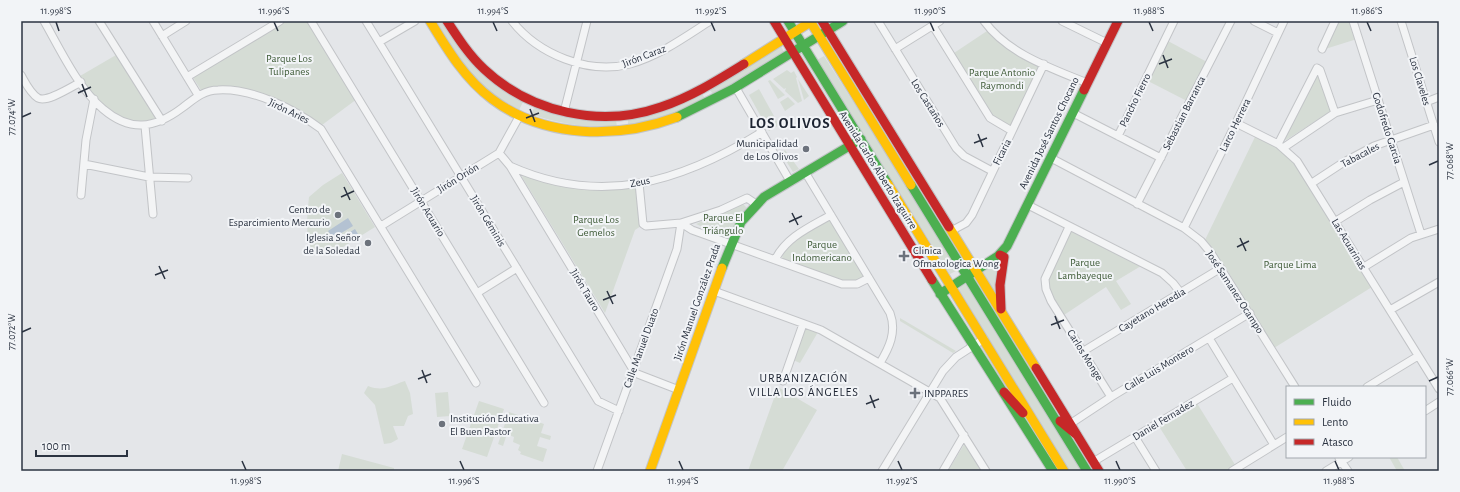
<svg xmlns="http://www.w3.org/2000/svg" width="1460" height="492" font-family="'Alegreya Sans',sans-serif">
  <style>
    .green { fill: #d5dcd5 }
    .water { fill: #b4c2d2 }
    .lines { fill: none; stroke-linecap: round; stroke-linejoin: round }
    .street-casing { stroke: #c2c4c7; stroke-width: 9 }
    .fast-casing { stroke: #c2c4c7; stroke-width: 11 }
    .slow-casing { stroke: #c2c4c7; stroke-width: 11 }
    .jam-casing { stroke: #c2c4c7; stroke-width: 11 }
    .street { stroke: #f3f4f5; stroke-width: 7 }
    .fast { stroke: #4caf50; stroke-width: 9 }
    .slow { stroke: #ffc107; stroke-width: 9 }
    .jam { stroke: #c62828; stroke-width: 9 }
    .ticks { fill: none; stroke: #2b3341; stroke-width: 1.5 }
    .poi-dot { fill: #6c727c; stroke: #f2f4f7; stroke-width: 1.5 }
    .labels { text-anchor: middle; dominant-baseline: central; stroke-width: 4; stroke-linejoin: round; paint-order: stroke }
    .street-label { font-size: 11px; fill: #2b3341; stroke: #f2f4f7 }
    .park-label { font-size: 11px; fill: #405c39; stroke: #f2f4f7 }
    .poi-label { font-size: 11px; fill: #2b3341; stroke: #f2f4f7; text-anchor: end }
    .neighbourhood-label { font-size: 12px; letter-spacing: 1px; fill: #1d2432; stroke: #f2f4f7 }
    .district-label { font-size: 15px; font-weight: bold; letter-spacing: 1px; fill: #1d2432; stroke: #f2f4f7 }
    .neatline { fill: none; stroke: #2b3341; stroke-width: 1.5 }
    .ticks-label { font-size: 10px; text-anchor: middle; fill: #2b3341 }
  </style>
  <rect width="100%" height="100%" fill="#e4e6e9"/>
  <path class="green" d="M284,21H308L357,99L322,125L274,101L215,88L201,90L192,76Z
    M434,21H442C462,53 487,86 523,102L519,110C508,103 495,96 485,88C463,69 448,45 434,21Z
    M1336,21H1352L1357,39L1322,50Z
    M990,29L1004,41L1044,64L1012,131L994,121L951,55Z
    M1168,41L1207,62L1187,101L1148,81Z
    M781,46L784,52L713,95L710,89Z
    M116,55L157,120C151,123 146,122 139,122C111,120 94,97 80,76Z
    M824,56L960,269L950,274L817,60Z
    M787,70L791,73L794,71L797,77L796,78L802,101L798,103L785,91L786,88L784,89L773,79Z
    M1317,74L1331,111L1286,140L1284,139Z
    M798,79L809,96L804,100Z
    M770,80L785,95L778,99L768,81Z
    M759,89L779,125L769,131L749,95Z
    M702,93L705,99L665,118L628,127V120L663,111Z
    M788,97L795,104L785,111L780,102Z
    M534,108C561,118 588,121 616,120L617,127C587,128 559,124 531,114Z
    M1255,137L1277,147L1295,163L1372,287L1274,348L1224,265L1205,240Z
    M785,150L799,169L793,172L781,153Z
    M342,173L375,227L335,252H315C303,244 308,210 309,197L323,185Z
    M523,174L538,179L634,186L636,188L641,226L635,230L605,313L522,177Z
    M742,203L747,208L736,222L728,238L696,224Z
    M828,221H831L864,276L863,278L855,282H848L782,259C783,244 815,226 828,221Z
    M1069,227L1141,266L1116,281L1131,304L1121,310L1106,287L1061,317L1045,287Z
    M1001,258L998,304L982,276L981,270Z
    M965,284L969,285L1082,471H1070L959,290L961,285Z
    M900,318L956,351L953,353L900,321Z
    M808,329L818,332L800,363L793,360L805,330Z
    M405,381L410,393L413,414L408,416L404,426H393L398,439L391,443L384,444L375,405L364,393L368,386C384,392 389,386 405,381Z
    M778,387L817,410L782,471H748Z
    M448,392L450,416L437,417L435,393Z
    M1195,400L1237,468L1232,471H1187L1160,428L1157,423Z
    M479,401L504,409L487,457L462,449Z
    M509,412L544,424L541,433L551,436L550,440L540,437L537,446L547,449L543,462L520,454L521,452L518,450L520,445L513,442L514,437L507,434L503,446L498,444Z
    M965,443L982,471H948Z
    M342,454L394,468V471H338Z
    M1389,457H1397L1405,471H1397Z"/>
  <path class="water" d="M348,218L353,226L333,238L328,231Z
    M355,229L358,234L345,242L342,237Z"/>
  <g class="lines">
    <g class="street-casing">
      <path id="street" d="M44,21C60,49 78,88 103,109C130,132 154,129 182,108C193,100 203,90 218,90C253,88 294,109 321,129L476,383
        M99,21L162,121
        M153,21L198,95
        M311,21L544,403
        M366,21L598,401L619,411
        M512,21C538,54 588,75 630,64C659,56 685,37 710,21
        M878,21L956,148L964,156L992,171
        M984,21C1008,54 1051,68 1087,83
        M1062,21L1107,43
        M1254,21L1278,33
        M1353,21L1421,234
        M1401,21L1439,142
        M933,26L990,118L1012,131
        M162,36L186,21
        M379,42L415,21
        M895,49L940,21
        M1322,49L1335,21
        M21,75C25,82 30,93 38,98C47,103 71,87 81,82
        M187,77L280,21
        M736,88L790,181
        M1426,102L1439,97
        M564,112L587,21
        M1073,113L1161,158
        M1236,123L1278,144L1297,161L1439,389
        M145,126L153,214
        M1118,136L1174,21
        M1278,144L1317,68L1320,70L1335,113
        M1283,148L1335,113L1378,100
        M499,153L510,166L635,373L679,390
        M1051,158L1184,228L1201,241L1211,253L1295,387
        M84,164L149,177L188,178
        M510,166C601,207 681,182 762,132
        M805,172L890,313C897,332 889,348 880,363
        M639,183L643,224L646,226L681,223L721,210L747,198L756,204
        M1312,183L1344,162L1374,146L1434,125
        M81,195L86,140L94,99
        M1137,204L1231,21
        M1028,205L1162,273L1173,283L1180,292
        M1336,221L1370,200L1404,182
        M381,226L499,153L520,115
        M1069,227L1045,279L1046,289L1051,301L1111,397
        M1184,228L1236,123L1284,21
        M951,231L966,223L972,215L1044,64
        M775,260C786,237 810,227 831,215
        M1364,267L1411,238L1439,229
        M714,291L821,330L940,398L986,471
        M477,293L517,268
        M1390,310L1439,282
        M1209,338L1274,445
        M1082,352L1221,268
        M783,381L803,324
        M1367,387L1418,356
        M1425,411L1439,402
        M1070,424L1111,397L1250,313
        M1135,437L1156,471
        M1339,458L1348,471
        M1093,462L1233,378
        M597,471L677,249L681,223L692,230L842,284H857L869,278
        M882,471L943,371L956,357L984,339
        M943,471L964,435
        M1232,471L1287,437
        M1326,471L1349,457"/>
    </g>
    <g class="fast-casing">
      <path id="fast" d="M788,21L888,184
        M677,117L733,89L843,21
        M911,185L1087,471
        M722,268L741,222L764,197L861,139
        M932,280L1053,471
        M940,294L998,256L1007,246L1084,90"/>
    </g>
    <g class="slow-casing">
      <path id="slow" d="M430,21C447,49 465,79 492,99C545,139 618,139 677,117
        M810,21L911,185
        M744,64L812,21
        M888,184L1064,471
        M949,227L1036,368
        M650,471L722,268"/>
    </g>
    <g class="jam-casing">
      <path id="jam" d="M447,21C458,38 469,55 484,69C531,113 601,128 661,107C691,97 718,80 744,64
        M774,21L932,280
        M822,21L949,227
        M1084,90L1118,21
        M1000,255L1004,257L1000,285L1001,309
        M1036,368L1099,471
        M1004,392L1023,413
        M1060,421L1077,435"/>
    </g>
    <use href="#street" class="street"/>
    <use href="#fast" class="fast"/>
    <use href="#slow" class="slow"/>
    <use href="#jam" class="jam"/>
  </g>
  <path class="ticks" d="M56,22L59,31M274,22L278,31M493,22L497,31M711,22L715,31M930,22L934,31M1149,22L1153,31M1367,22L1371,31M1163,55L1168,68M1159,64L1172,59M82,84L87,97M78,93L91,87M530,109L535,122M22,117L31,113M526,118L539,113M978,134L983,147M974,143L987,138M1429,165L1438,161M344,187L350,200M341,197L354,191M792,213L798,225M789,222L802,216M1240,238L1246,251M1237,247L1249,241M159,266L165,279M155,275L168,270M607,291L613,304M603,300L616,295M1055,316L1060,329M1051,325L1064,320M22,332L31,328M422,370L427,383M418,379L431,374M1429,381L1438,377M870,395L875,408M866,404L879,399M242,461L246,470M460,461L464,470M679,461L683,470M898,461L902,470M1116,461L1120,470M1335,461L1339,470"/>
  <g class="poi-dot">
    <circle cx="806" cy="149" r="4"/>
    <circle cx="338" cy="215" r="4"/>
    <circle cx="368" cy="243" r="4"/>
    <path d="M902 250h4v4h4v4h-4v4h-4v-4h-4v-4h4z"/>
    <path d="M913 387h4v4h4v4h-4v4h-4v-4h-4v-4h4z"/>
    <circle cx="442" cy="424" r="4"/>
  </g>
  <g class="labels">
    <g class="street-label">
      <text transform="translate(644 56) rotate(-21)">Jirón Caraz</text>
      <text transform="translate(1420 81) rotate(73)">Los Claveles</text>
      <text transform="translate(1135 100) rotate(-64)">Pancho Fierro</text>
      <text transform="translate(928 103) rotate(58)">Los Castaños</text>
      <text transform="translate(289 111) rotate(26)">Jirón Aries</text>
      <text transform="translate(1184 113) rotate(-63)">Sebastian Barranca</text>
      <text transform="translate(1235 125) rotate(-64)">Larco Herrera</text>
      <text transform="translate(1387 128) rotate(72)">Godofredo Garcia</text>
      <text transform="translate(1049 133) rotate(-64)">Avenida José Santos Chocano</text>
      <text transform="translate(1002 152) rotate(-63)">Ficaria</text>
      <text transform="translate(1360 155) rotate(-28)">Tabacales</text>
      <text transform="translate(878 170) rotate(58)">Avenida Carlos Alberto Izaguirre</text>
      <text transform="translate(458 178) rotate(-32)">Jirón Orión</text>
      <text transform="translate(640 182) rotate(-11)">Zeus</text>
      <text transform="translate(428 212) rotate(59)">Jirón Acuario</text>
      <text transform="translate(488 221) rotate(59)">Jirón Géminis</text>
      <text transform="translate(1349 244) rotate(59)">Las Acuarinas</text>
      <text transform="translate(585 290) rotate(59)">Jirón Tauro</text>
      <text transform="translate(1235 292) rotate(57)">José Samanez Ocampo</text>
      <text transform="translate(697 302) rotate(-71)">Jirón Manuel González Prada</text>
      <text transform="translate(1152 310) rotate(-31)">Cayetano Heredia</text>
      <text transform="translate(641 348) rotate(-70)">Calle Manuel Duato</text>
      <text transform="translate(1085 355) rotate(58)">Carlos Monge</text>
      <text transform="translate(1159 368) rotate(-31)">Calle Luis Montero</text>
      <text transform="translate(1163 420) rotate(-31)">Daniel Fernadez</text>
    </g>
    <g class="park-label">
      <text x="289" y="58">Parque Los<tspan x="289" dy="13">Tulipanes</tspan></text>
      <text x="1002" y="72">Parque Antonio<tspan x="1002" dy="13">Raymondi</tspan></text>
      <text x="723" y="217">Parque El<tspan x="723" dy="13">Triángulo</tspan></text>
      <text x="596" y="219">Parque Los<tspan x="596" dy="13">Gemelos</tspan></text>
      <text x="822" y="244">Parque<tspan x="822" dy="13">Indomericano</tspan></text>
      <text x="1085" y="262">Parque<tspan x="1085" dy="13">Lambayeque</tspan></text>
      <text x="1290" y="264">Parque Lima</text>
    </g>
    <g class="poi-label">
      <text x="798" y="143">Municipalidad<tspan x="798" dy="13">de Los Olivos</tspan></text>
      <text x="330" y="209">Centro de<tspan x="330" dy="13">Esparcimiento Mercurio</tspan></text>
      <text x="360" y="237">Iglesia Señor<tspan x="360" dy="13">de la Soledad</tspan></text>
      <text x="913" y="250" text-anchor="start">Clinica<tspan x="913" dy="13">Ofmatologica Wong</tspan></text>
      <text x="924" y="393" text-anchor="start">INPPARES</text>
      <text x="450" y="418" text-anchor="start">Institución Educativa<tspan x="450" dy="13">El Buen Pastor</tspan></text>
    </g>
    <g class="neighbourhood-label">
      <text x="804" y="378">URBANIZACIÓN<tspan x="804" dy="14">VILLA LOS ÁNGELES</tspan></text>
    </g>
    <g class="district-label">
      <text x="790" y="123">LOS OLIVOS</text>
    </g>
  </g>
  <rect width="1460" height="492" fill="none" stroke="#f2f4f7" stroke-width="44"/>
  <rect x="1286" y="386" width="140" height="72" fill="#f2f4f7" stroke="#a2a7ae"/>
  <rect x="1294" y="399" width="20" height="6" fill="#4caf50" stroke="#a2a7ae"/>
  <text x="1322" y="406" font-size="12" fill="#2b3341">Fluido</text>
  <rect x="1294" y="419" width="20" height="6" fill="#ffc107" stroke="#a2a7ae"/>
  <text x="1322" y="426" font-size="12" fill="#2b3341">Lento</text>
  <rect x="1294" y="439" width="20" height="6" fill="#c62828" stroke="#a2a7ae"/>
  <text x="1322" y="446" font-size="12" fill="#2b3341">Atasco</text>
  <path d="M36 450v6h91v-6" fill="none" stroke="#2b3341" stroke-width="2"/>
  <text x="42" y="450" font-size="12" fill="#2b3341" stroke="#f2f4f7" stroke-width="3" paint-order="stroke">100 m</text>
  <rect x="22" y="22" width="1416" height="448" class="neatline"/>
  <g class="ticks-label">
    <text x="56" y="14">11.998°S</text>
    <text x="274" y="14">11.996°S</text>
    <text x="493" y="14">11.994°S</text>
    <text x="711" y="14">11.992°S</text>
    <text x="930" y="14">11.990°S</text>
    <text x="1149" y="14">11.988°S</text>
    <text x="1367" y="14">11.986°S</text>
    <text transform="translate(11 117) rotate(-90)" y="4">77.074°W</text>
    <text transform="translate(1449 161) rotate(-90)" y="4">77.068°W</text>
    <text transform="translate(11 332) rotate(-90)" y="4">77.072°W</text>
    <text transform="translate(1449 377) rotate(-90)" y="4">77.066°W</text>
    <text x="246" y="484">11.998°S</text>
    <text x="464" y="484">11.996°S</text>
    <text x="683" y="484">11.994°S</text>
    <text x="902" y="484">11.992°S</text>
    <text x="1120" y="484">11.990°S</text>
    <text x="1339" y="484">11.988°S</text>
  </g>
</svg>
